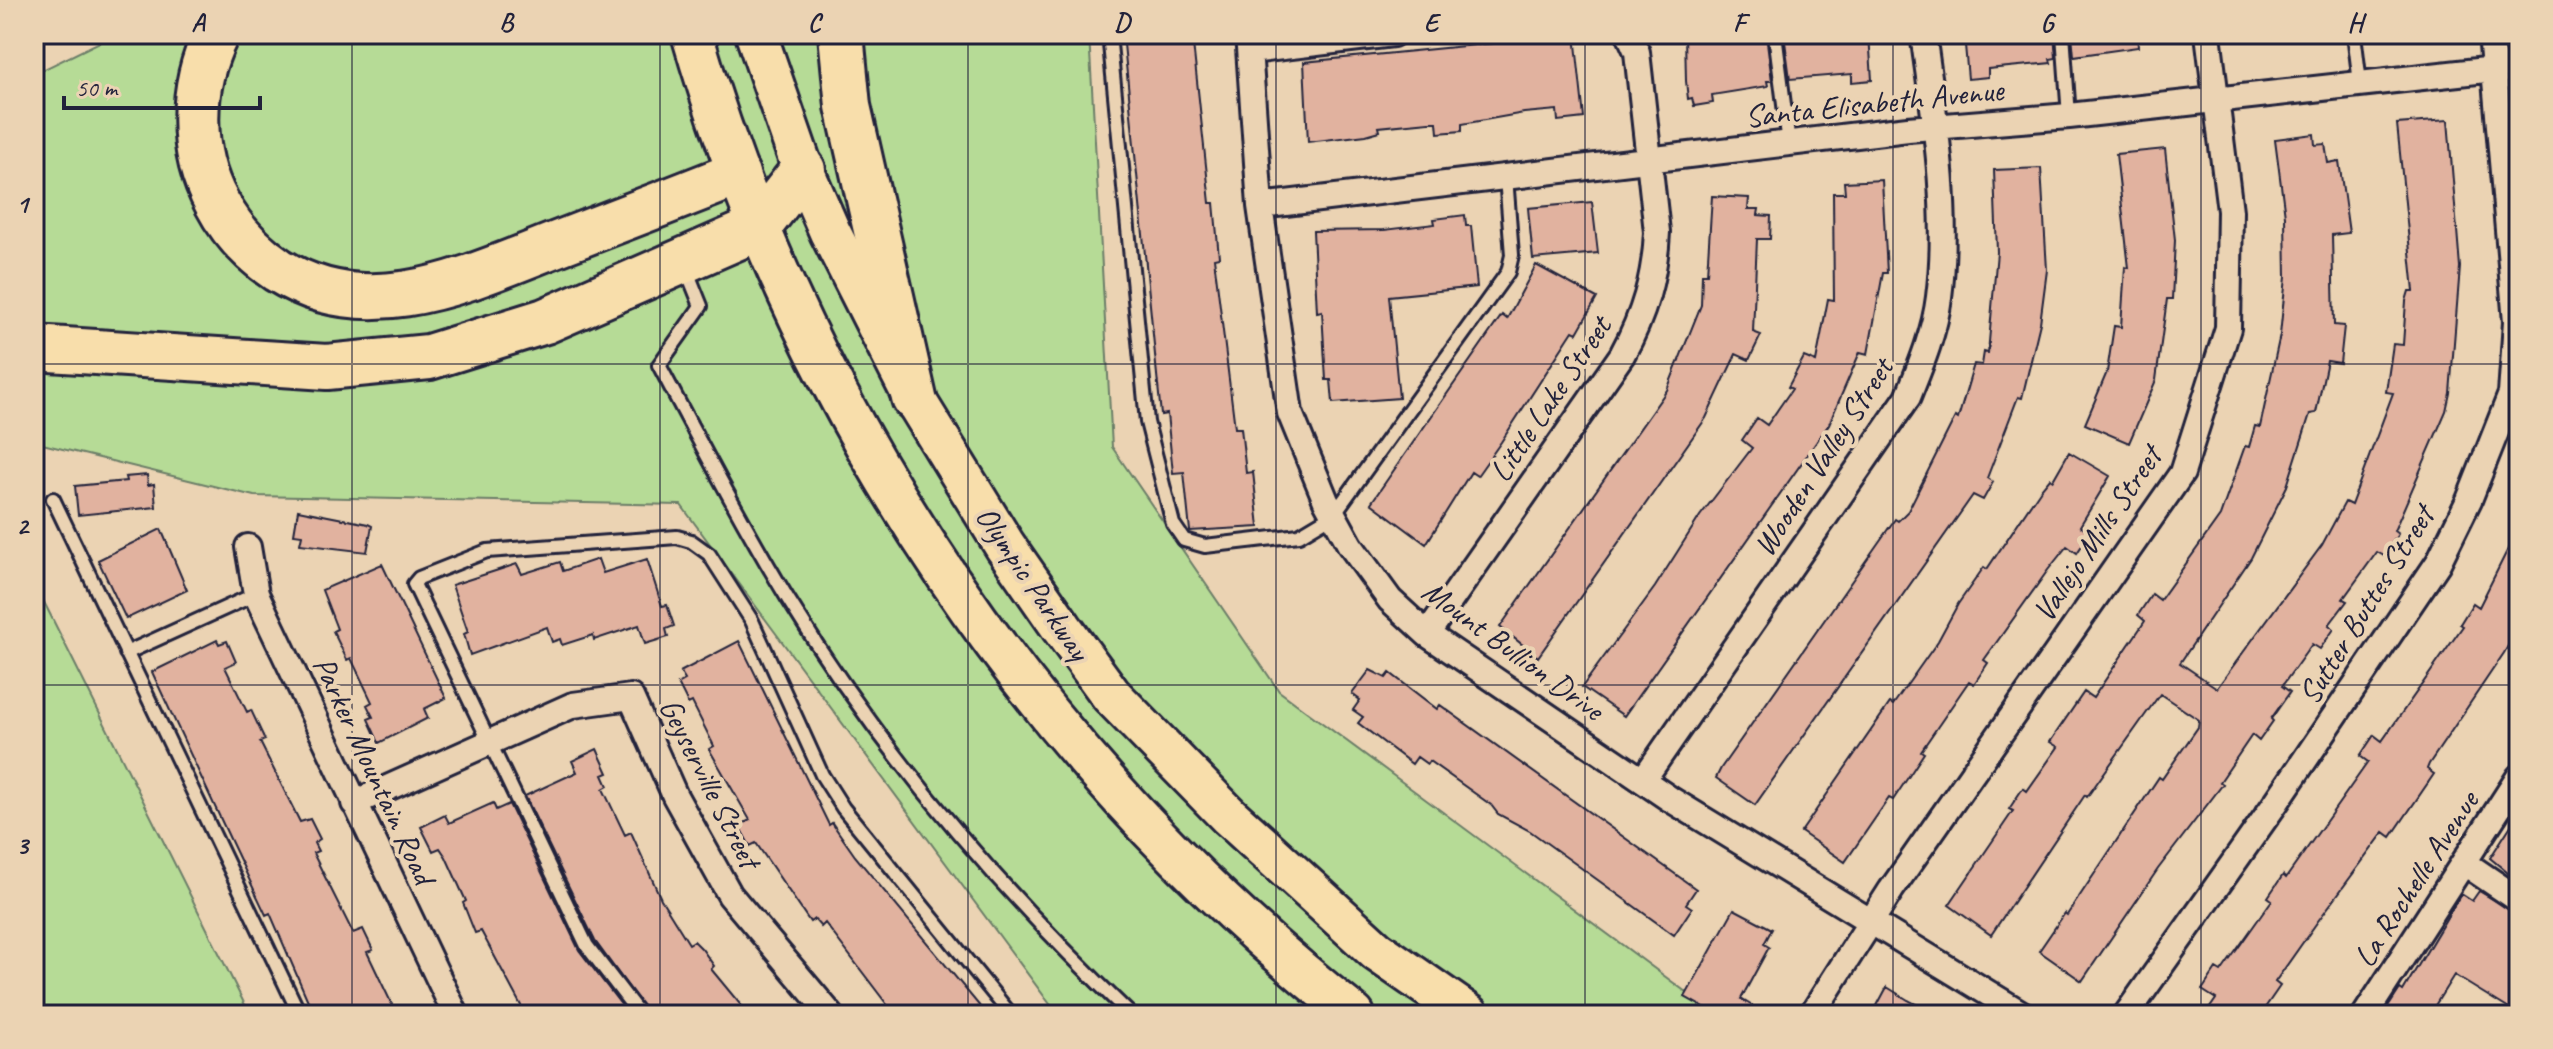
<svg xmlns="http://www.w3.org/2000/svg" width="2553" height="1049" font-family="Caveat,sans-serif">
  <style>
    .green { fill: #b6db96; stroke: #6c7e68; stroke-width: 2 }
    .building { fill: #e1b29f; stroke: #22223b; stroke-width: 2 }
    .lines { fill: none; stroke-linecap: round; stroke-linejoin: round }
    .service-casing { stroke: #22223b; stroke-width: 18 }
    .minor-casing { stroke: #22223b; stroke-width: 30 }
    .primary-casing { stroke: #22223b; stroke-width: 46 }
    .motorway-casing { stroke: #22223b; stroke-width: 50 }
    .service { stroke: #ebd3b3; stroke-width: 12 }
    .minor { stroke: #ebd3b3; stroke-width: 24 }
    .primary { stroke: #f8deab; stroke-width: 40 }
    .motorway { stroke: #f8deab; stroke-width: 44 }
    .grid { fill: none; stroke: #22223b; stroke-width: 2; stroke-opacity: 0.55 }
    .labels { text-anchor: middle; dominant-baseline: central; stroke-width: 8; stroke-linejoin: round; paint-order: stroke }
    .street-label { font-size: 32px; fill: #22223b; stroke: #ebd3b3 }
    .neatline { fill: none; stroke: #22223b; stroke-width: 3 }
    .grid-label { font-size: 26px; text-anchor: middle; font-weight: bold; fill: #22223b }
  </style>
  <rect width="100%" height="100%" fill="#ebd3b3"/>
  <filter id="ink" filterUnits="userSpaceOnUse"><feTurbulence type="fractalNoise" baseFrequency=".0125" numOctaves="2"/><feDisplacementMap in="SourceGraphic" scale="16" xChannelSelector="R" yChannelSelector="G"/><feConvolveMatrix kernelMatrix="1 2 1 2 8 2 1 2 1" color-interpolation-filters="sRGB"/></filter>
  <g filter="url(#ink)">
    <path class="green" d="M116,34H1089L1112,447L1279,691L1717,1015H1058L681,505L254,496L34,442V74Z
      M34,582L250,1015H34Z"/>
    <path class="building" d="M1123,34H1192L1210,203H1214L1219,257L1214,258L1235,428H1241L1246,473L1253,472L1259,527L1190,531L1184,472L1173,473L1167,414L1161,415Z
      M1685,34H1766L1772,81H1767L1768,86L1712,95L1713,103L1694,106L1692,98L1688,99L1686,81Z
      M1784,34H1869L1872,80L1852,82V74L1790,79Z
      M2054,34L2056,58L2050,59L2051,63L1988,69V77L1968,79L1965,45L1976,44L1975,38Z
      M2072,34H2137L2138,47L2074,56Z
      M1575,35L1584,118L1558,121L1557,110L1524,113L1462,124V131L1438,133L1437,122H1429L1379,127L1380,131L1366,135L1308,142L1304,62Z
      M2448,120L2460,267L2450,393L2446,411L2394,531L2398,534L2384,556L2377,552L2343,599L2347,601L2329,625L2334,629L2320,649L2312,644L2282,686L2290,692L2271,719L2273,721L2259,741L2252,735L2220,782L2223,784L2158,869L2082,981L2039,951L2065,913L2067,915L2159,777L2162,779L2198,727L2199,720L2160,694L2087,797L2085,795L1991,935L1949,905L2013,811L2009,809L2023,788L2027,791L2058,747L2050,742L2084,692L2093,698L2145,621L2138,615L2152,594L2160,600L2220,516L2245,446L2249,447L2255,426L2260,427L2280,335L2286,277L2285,216L2275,139L2314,134L2315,145L2325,144L2328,163L2339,161L2349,233L2332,235L2334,325L2344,326L2340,363L2327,361L2316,413L2310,414L2287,486L2251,558L2180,663L2217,688L2322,545L2345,502L2351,505L2393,393L2386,392L2393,344L2403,345L2406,301L2409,291H2414L2397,124Z
      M2165,149L2175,240L2172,299H2167L2156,380L2129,443L2085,424L2107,372L2114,326L2121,327L2125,267L2129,268L2116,154Z
      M2041,168L2047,270L2040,323L2022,398L2018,397L1987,478L1993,482L1983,500L1973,495L1755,805L1716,778L1721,768L1895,519L1898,521L1908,511L1955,417L1958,419L1974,364L1982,365L1984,352L1988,353L1997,252L1994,170Z
      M1882,180L1887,273H1883L1868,354L1860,352L1829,424L1624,716L1582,687L1655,587L1700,516L1752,448L1742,440L1757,418L1767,425L1792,389L1788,387L1804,357L1816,362L1828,299L1834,300L1833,193H1845L1844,182Z
      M1712,196L1749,198L1748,209H1759L1758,215L1771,216L1770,239H1757L1753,332L1761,335L1749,360L1736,354L1706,418L1538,657L1500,627L1667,390L1701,305L1702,274H1707Z
      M1592,202L1598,253L1533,259L1528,208Z
      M1465,215L1466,226H1471L1477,287L1389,296L1399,398L1333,403L1331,380H1326L1322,311L1317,312L1313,231L1384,230L1435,224L1434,219Z
      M1536,265L1597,298L1577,333L1573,331L1501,442L1477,476L1471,472L1426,544L1371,503L1502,315L1507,319Z
      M2069,452L2110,476L2080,526L2090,533L2077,553L2067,546L2048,570L1984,660L1988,663L1974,684L1969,681L1921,751L1924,753L1907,779L1893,800L1889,798L1845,862L1801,832L1890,703L1893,705L1938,641L1958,604L1984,567L1987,569L2041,489L2050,478L2053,480Z
      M147,475L148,485L154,484L156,507L78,515L75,486L126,481L125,477Z
      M298,510L368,524L372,526L367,552L300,544L302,535L294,534Z
      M2519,527V654L2508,646L2504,653L2429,764L2427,769L2434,774L2391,837L2384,832L2318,921L2275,982L2280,986L2260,1015H2205L2216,999L2202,990L2216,969L2221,972L2272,900L2268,897L2283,875L2286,878L2368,762L2360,756L2374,735L2382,741L2463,626L2460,624L2473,603L2479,607Z
      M161,529L187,590L126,619L98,560Z
      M598,559L603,573L647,559L662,606L667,605L674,626L666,629L668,637L645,644L639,625L594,640L593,635L562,645L560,639L552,642L547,627L470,655L464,634L468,632L452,585L517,564L522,574L560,562L563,571Z
      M382,564L446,698L424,709L428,718L379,743L368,719L373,717L367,705L372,702L351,658L347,660L333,631L337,629L322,590Z
      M217,640L219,644L227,641L236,662L225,667L247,712L251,710L265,740L260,742L300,822L310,819L320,839L314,843L318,851L313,853L353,933L363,929L373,950L367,952L397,1015H314L270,913L266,915L231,841L152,672Z
      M739,641L829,825L832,823L855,856L987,1015H895L825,923L821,927L814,919L810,922L756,843L750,846L739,826L750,820L709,749L714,746L692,702L688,704L678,684L685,680L680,672Z
      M1370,670L1386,678L1390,673L1437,709L1440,705L1696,889L1686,904L1692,908L1674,935L1530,831L1498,814L1491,805L1429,761L1427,764L1417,757L1412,764L1358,723L1363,717L1353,710L1360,700L1352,694Z
      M597,749L608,773L603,775L608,786L603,789L625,835L631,832L661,899L689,944L694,941L702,949L714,966L711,969L749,1015H649L595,941L525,796L577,772L572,761Z
      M493,803L496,810L509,804L579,950L629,1015H526L481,931L475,933L463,903L466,901L446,857L440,848L433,851L421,827L445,815L449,823Z
      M2519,813V882L2490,858Z
      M2479,891L2519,915V1015L2454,975L2429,1015H2383L2400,989L2403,991L2461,894L2472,901Z
      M1734,909L1772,929L1764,944L1769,947L1741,999L1767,1015H1717L1685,997Z
      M1887,987L1908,1000L1936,1015H1872Z"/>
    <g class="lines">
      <g class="service-casing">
        <path id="service" d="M1109,34L1147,422L1173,524L1184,540L1205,546L1299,535L1334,514L1508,272L1512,255L1506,177
          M1775,34L1789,144
          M2063,34L2069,116
          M2354,34L2360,83
          M685,266L701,306L659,365C701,444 742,523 788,599C882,753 1001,891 1131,1015
          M53,499L300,1015
          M126,653L256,594
          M640,1015L587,946L414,584L419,578L487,551L677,537L691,541L709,554L752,621L822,775L843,808L1011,1015"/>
      </g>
      <g class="minor-casing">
        <path id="minor" d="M1248,34L1260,206L1290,413L1326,501L1350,545L1390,600L1427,634L1670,799L2024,1015
          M1250,51L1393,34
          M1260,206L1908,129L2069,116L2495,69
          M248,547L256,594L456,1015
          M1427,634L1622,355C1644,315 1655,277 1657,232L1637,52L1629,34
          M1643,780L1908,397C1921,365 1935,331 1939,297C1950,211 1935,120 1923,34
          M354,803L573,705L631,697L675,796L730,895L831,1015
          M2466,864L2519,900
          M1814,1011L1891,890L2182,473L2228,328L2230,211L2208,34
          M2126,1015L2273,807L2438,563L2469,500L2511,394L2516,322L2491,34
          M2365,1015L2519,777"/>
      </g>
      <g class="primary-casing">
        <path id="primary" d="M692,34C803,419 1040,767 1354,1015
          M756,34L803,170L830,232L914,398L1005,546L1062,628L1111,695L1229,816L1377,951L1469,1015"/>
      </g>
      <g class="motorway-casing">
        <path id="motorway" d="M216,34C190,87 189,151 217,203C231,230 253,253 278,270C370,328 471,277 562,242C620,220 679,197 737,174
          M841,34L848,106L914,398
          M34,348L327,367L429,357L545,321L758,228L803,170"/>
      </g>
      <use href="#service" class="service"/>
      <use href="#minor" class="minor"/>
      <use href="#primary" class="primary"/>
      <use href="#motorway" class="motorway"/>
    </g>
  </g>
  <path class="grid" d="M352,34V1015M660,34V1015M968,34V1015M1276,34V1015M1585,34V1015M1893,34V1015M2201,34V1015M34,364H2519M34,685H2519"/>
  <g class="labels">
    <g class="street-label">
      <text transform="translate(1874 103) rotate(-6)">Santa Elisabeth Avenue</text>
      <text transform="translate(1550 399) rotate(-56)">Little Lake Street</text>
      <text transform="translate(1823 457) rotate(-57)">Wooden Valley Street</text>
      <text transform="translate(2097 534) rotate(-56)">Vallejo Mills Street</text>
      <text transform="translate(1033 583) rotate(56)">Olympic Parkway</text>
      <text transform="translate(2366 605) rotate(-58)">Sutter Buttes Street</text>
      <text transform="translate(1513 650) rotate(36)">Mount Bullion Drive</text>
      <text transform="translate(374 770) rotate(65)">Parker Mountain Road</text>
      <text transform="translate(710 783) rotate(63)">Geyserville Street</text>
      <text transform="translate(2416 879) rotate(-57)">La Rochelle Avenue</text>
    </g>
  </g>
  <rect width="2553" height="1049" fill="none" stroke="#ebd3b3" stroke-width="88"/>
  <path d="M64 96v12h196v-12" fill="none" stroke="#22223b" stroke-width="4"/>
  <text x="76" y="96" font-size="24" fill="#22223b" stroke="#ebd3b3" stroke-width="6" paint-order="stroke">50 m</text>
  <rect x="44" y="44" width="2465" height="961" class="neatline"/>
  <g class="grid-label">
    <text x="198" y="31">A</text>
    <text x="506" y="31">B</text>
    <text x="814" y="31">C</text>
    <text x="1122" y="31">D</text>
    <text x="1431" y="31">E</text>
    <text x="1739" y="31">F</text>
    <text x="2047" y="31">G</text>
    <text x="2355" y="31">H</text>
    <text x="22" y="213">1</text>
    <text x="22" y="534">2</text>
    <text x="22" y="854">3</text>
  </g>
</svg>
